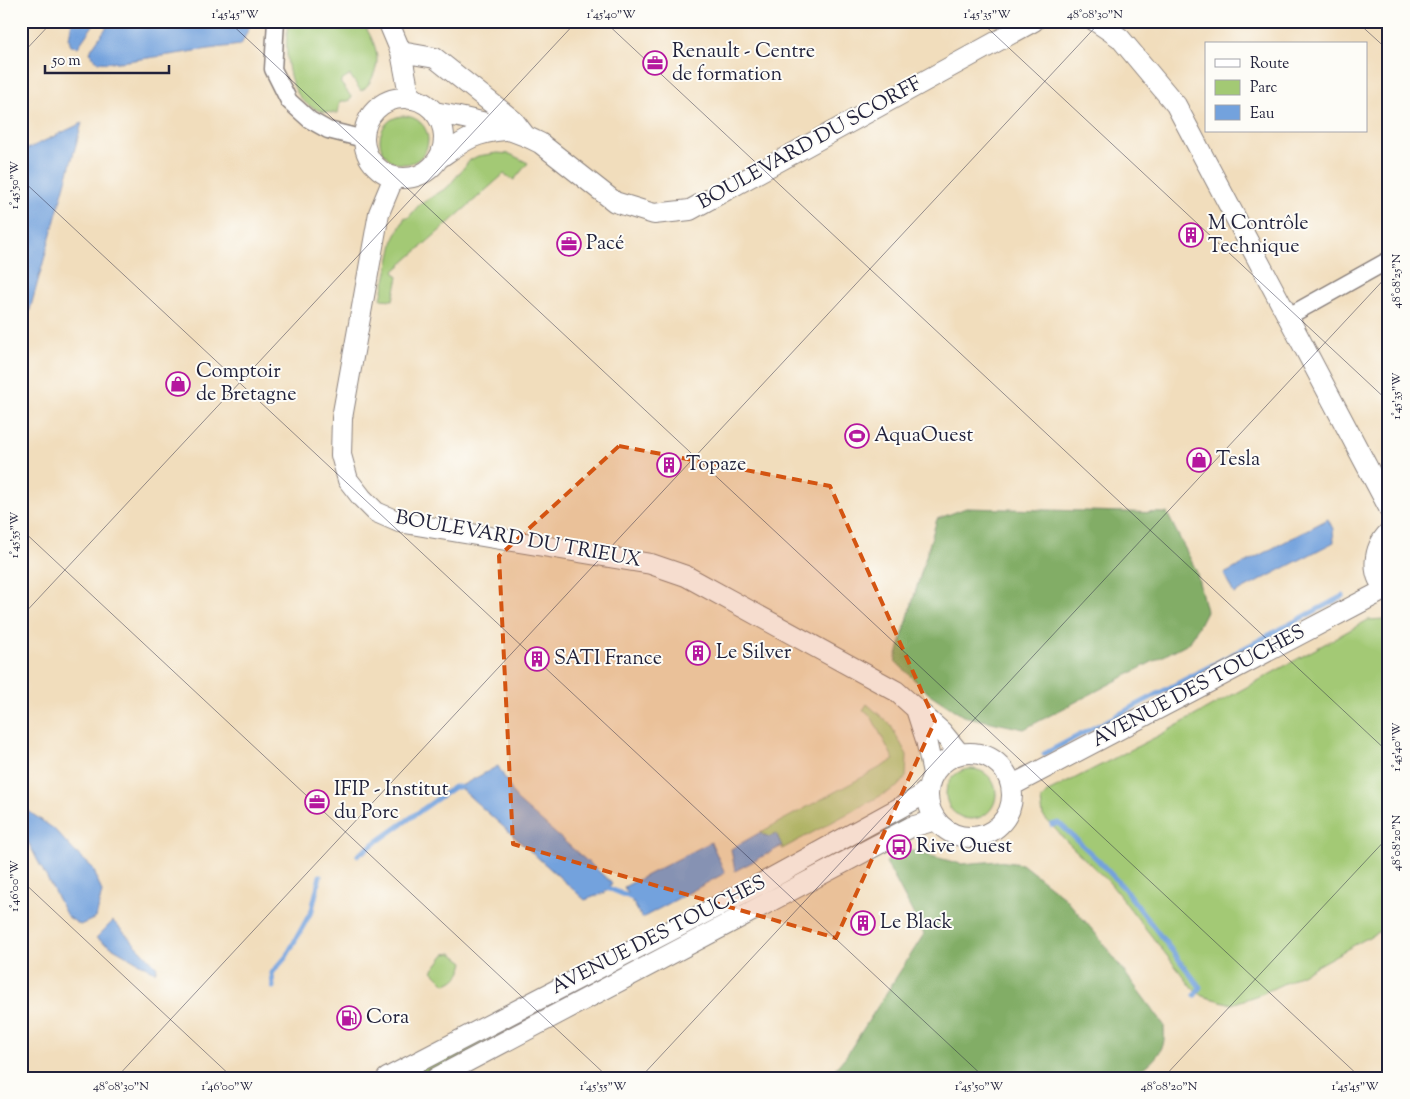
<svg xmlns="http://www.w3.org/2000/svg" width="1410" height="1099" font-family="'Sorts Mill Goudy',serif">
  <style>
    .green { fill: #a3c974; stroke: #627658 }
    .forest { fill: #82ad66; stroke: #526850 }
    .water { fill: #73a2dd; stroke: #4a628c }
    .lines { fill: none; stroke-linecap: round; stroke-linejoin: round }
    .stream { stroke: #73a2dd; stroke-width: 5 }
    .minor-casing { stroke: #8a807c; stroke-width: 19 }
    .tertiary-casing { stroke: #8a807c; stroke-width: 22 }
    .minor { stroke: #fff; stroke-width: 16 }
    .tertiary { stroke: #fff; stroke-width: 20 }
    .marked { fill: #d45411; fill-opacity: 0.2; stroke: #d45411; stroke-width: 4; stroke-dasharray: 10 6; stroke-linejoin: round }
    .ticks { fill: none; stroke: #22223b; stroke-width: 1; stroke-opacity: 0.45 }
    .labels { text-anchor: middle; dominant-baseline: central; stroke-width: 4; stroke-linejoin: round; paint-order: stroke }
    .poi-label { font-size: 20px; fill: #22223b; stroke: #fdfcf7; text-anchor: start }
    .street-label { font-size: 20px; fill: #22223b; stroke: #fdfcf7 }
    .neatline { fill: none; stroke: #22223b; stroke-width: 2 }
    .ticks-label { font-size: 12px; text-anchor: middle; fill: #22223b }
  </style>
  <rect width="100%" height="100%" fill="#fdfcf7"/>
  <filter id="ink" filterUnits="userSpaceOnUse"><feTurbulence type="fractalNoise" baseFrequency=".02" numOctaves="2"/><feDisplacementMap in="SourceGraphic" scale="10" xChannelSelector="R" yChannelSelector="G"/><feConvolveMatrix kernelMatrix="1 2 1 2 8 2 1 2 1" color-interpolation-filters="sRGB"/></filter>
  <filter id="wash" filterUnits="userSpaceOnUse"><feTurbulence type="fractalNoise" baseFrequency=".0096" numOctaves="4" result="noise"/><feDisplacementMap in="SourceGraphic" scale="20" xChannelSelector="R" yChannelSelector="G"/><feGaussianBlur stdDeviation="1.12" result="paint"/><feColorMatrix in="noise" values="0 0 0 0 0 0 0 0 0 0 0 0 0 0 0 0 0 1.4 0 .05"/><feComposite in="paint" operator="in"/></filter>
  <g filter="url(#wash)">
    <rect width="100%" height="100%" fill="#f1ddbc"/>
    <path class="green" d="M288,21H362C372,38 383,56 373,76C370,83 367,87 361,91L350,75L340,82L352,98L348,101H340L338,113C286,114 284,60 288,21Z
      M380 140a24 24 0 1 1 48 0a24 24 0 1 1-48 0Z
      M497,153L510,154L528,163L514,180L504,174L394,271L398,277L393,300L381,299L394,239L405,217L408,218L419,205L448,187L470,160L478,156Z
      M1385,619L1389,620V926L1289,981L1261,994L1232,1004L1202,996L1190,985L1109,882L1069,844L1043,816L1041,800L1048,792L1158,736L1368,620Z
      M867,704L890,724L907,755L906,777L897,787L782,849V846L769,837L759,833L894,760L872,718L863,710Z
      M946 794a25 25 0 1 1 50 0a25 25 0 1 1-50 0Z
      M900,816L904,823L421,1078H404Z
      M452,953L464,962C462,973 456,982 445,984L432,971L445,954Z"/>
    <path class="forest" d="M966,508L1167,513L1196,570L1206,611L1190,642L1024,729L963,716L928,693L895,661L937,519Z
      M909,850L961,864L998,861L1022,864L1064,897L1096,934L1164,1025C1164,1031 1165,1039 1163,1045C1156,1063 1139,1073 1121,1078H827L846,1056L924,934L886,862Z"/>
    <path class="water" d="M72,21H96L78,47L71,46L69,39Z
      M111,21H252L241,45C210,48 179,54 148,58C132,60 114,64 98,62L90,53L92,48Z
      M82,123L21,342V152Z
      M1328,519L1333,529L1334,542L1234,594L1224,574Z
      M498,766L517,800L612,883L604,893L585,900L459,787Z
      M21,806L54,829L74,851L93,868L102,892L96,918L80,925L67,916L21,829Z
      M759,833L769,837L776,833L782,846L735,871L731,849Z
      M711,842L725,873L642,918L624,887Z
      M113,921L157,967L155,972L96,938Z"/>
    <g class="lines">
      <path class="stream" d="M1044,754L1343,596
        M1052,825L1059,823L1098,860L1123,887L1200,987L1195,995
        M358,855L454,787H459
        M608,888L632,898
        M273,987L272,973L286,957L312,910L320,876"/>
    </g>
  </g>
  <g filter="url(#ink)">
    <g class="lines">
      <g class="minor-casing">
        <path id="minor" d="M276,21L273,69L289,101L310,120L328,130L364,139
          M1287,317L1389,260"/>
      </g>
      <g class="tertiary-casing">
        <path id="tertiary" d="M388,21L401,52L410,99
          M1095,21L1120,38L1176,105L1389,508
          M401,52L435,58L514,121L524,134
          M364 138a40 40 0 1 1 80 0a40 40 0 1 1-80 0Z
          M434,112C470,119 507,126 540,143L615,202L654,214L690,210L1034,21
          M438,159C464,141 472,133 505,130
          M394,177L379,213L342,418L341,455L348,480L362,498L376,512L399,522L651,564L686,576L896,691L942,732L960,754
          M1389,532C1373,548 1369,576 1389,592
          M916,709L926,740L933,773
          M928 795a42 42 0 1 1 84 0a42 42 0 1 1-84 0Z
          M1011,786L1386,589
          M387,1078L766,881L901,807L919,797L928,789
          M436,1078L911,827L936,820"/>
      </g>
      <use href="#minor" class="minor"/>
      <use href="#tertiary" class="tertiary"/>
    </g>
  </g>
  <path class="marked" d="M619,446L830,486L935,721L836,938L513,844L499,556Z"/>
  <path class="ticks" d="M228,21L1361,1078M604,21L1389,753M980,21L1389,402M1356,21L1389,51M21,55L53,21M21,179L985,1078M21,529L609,1078M21,617L577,21M21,880L233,1078M116,1078L1101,21M640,1078L1389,274M1163,1078L1389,836"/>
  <defs>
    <g id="office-ring" transform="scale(1.25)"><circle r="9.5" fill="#fdfcf7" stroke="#b5179e" stroke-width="1.5"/><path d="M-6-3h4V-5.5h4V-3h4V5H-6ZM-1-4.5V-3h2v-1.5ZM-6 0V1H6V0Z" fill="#b5179e"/></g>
    <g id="building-ring" transform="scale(1.25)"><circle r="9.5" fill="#fdfcf7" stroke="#b5179e" stroke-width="1.5"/><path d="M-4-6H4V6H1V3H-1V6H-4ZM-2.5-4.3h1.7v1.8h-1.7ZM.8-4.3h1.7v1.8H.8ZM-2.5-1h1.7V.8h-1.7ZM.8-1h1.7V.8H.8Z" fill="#b5179e"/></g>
    <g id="shop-ring" transform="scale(1.25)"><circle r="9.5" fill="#fdfcf7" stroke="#b5179e" stroke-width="1.5"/><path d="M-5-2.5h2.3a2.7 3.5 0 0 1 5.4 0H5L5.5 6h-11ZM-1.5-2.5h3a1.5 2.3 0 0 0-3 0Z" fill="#b5179e"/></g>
    <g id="stadium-ring" transform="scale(1.25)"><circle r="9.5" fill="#fdfcf7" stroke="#b5179e" stroke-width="1.5"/><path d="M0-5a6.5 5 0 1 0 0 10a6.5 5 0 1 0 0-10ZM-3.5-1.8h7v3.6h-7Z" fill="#b5179e"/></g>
    <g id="bus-ring" transform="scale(1.25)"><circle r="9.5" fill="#fdfcf7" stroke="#b5179e" stroke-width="1.5"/><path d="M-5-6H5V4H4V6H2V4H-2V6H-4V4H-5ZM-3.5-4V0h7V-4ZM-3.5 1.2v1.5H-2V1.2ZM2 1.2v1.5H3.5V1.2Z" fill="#b5179e"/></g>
    <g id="fuel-ring" transform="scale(1.25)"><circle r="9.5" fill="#fdfcf7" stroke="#b5179e" stroke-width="1.5"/><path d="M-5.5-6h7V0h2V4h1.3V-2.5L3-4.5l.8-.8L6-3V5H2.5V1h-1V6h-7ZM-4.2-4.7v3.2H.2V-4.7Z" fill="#b5179e"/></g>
  </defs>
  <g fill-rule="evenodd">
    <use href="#office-ring" x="655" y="63"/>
    <use href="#building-ring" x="1191" y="235"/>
    <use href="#office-ring" x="569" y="244"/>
    <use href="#shop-ring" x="178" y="384"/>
    <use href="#stadium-ring" x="857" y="436"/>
    <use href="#shop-ring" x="1199" y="460"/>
    <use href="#building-ring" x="669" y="465"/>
    <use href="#building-ring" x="698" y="653"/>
    <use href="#building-ring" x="537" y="659"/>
    <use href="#office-ring" x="317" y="802"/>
    <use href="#bus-ring" x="899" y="847"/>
    <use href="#building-ring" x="863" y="923"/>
    <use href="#fuel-ring" x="349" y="1018"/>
  </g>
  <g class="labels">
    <g class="poi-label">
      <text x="672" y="52">Renault - Centre<tspan x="672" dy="23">de formation</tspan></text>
      <text x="1208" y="224">M Contrôle<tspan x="1208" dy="23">Technique</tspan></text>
      <text x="586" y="244">Pacé</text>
      <text x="196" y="372">Comptoir<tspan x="196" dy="23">de Bretagne</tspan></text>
      <text x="874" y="436">AquaOuest</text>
      <text x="1216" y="460">Tesla</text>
      <text x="686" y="465">Topaze</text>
      <text x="716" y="653">Le Silver</text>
      <text x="554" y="659">SATI France</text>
      <text x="334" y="790">IFIP - Institut<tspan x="334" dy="23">du Porc</tspan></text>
      <text x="916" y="847">Rive Ouest</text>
      <text x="880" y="923">Le Black</text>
      <text x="366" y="1018">Cora</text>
    </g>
    <g class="street-label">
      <text transform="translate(810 144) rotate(-29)">BOULEVARD DU SCORFF</text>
      <text transform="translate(518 540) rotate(10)">BOULEVARD DU TRIEUX</text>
      <text transform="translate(1199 687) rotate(-28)">AVENUE DES TOUCHES</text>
      <text transform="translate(659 936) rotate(-27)">AVENUE DES TOUCHES</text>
    </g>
  </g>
  <rect width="1410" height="1099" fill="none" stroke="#fdfcf7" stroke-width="55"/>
  <rect x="1205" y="42" width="162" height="90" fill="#fdfcf7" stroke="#a5a5ac"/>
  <rect x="1215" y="59" width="25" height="8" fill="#ffffff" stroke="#a5a5ac"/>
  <text x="1250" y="68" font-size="15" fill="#22223b">Route</text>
  <rect x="1215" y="80" width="25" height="15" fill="#a3c974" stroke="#a5a5ac"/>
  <text x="1250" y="92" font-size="15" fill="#22223b">Parc</text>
  <rect x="1215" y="105" width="25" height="15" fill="#73a2dd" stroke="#a5a5ac"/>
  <text x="1250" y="118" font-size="15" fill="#22223b">Eau</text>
  <path d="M45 65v8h124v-8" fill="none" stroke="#22223b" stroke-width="2.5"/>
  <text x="52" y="65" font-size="15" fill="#22223b" stroke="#fdfcf7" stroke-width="4" paint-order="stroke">50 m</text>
  <rect x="28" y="28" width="1354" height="1044" class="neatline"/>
  <g class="ticks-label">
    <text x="235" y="18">1°45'45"W</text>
    <text x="611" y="18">1°45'40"W</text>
    <text x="987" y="18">1°45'35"W</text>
    <text x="1095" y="18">48°08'30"N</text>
    <text transform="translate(14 185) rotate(-90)" y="4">1°45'50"W</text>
    <text transform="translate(1396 281) rotate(-90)" y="4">48°08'25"N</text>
    <text transform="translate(1396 396) rotate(-90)" y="4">1°45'35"W</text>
    <text transform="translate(14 535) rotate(-90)" y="4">1°45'55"W</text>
    <text transform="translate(1396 747) rotate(-90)" y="4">1°45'40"W</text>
    <text transform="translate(1396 843) rotate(-90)" y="4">48°08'20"N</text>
    <text transform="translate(14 886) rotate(-90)" y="4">1°46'00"W</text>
    <text x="121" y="1090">48°08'30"N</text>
    <text x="227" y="1090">1°46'00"W</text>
    <text x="603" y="1090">1°45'55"W</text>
    <text x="979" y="1090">1°45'50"W</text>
    <text x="1169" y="1090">48°08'20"N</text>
    <text x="1355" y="1090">1°45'45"W</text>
  </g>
</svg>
